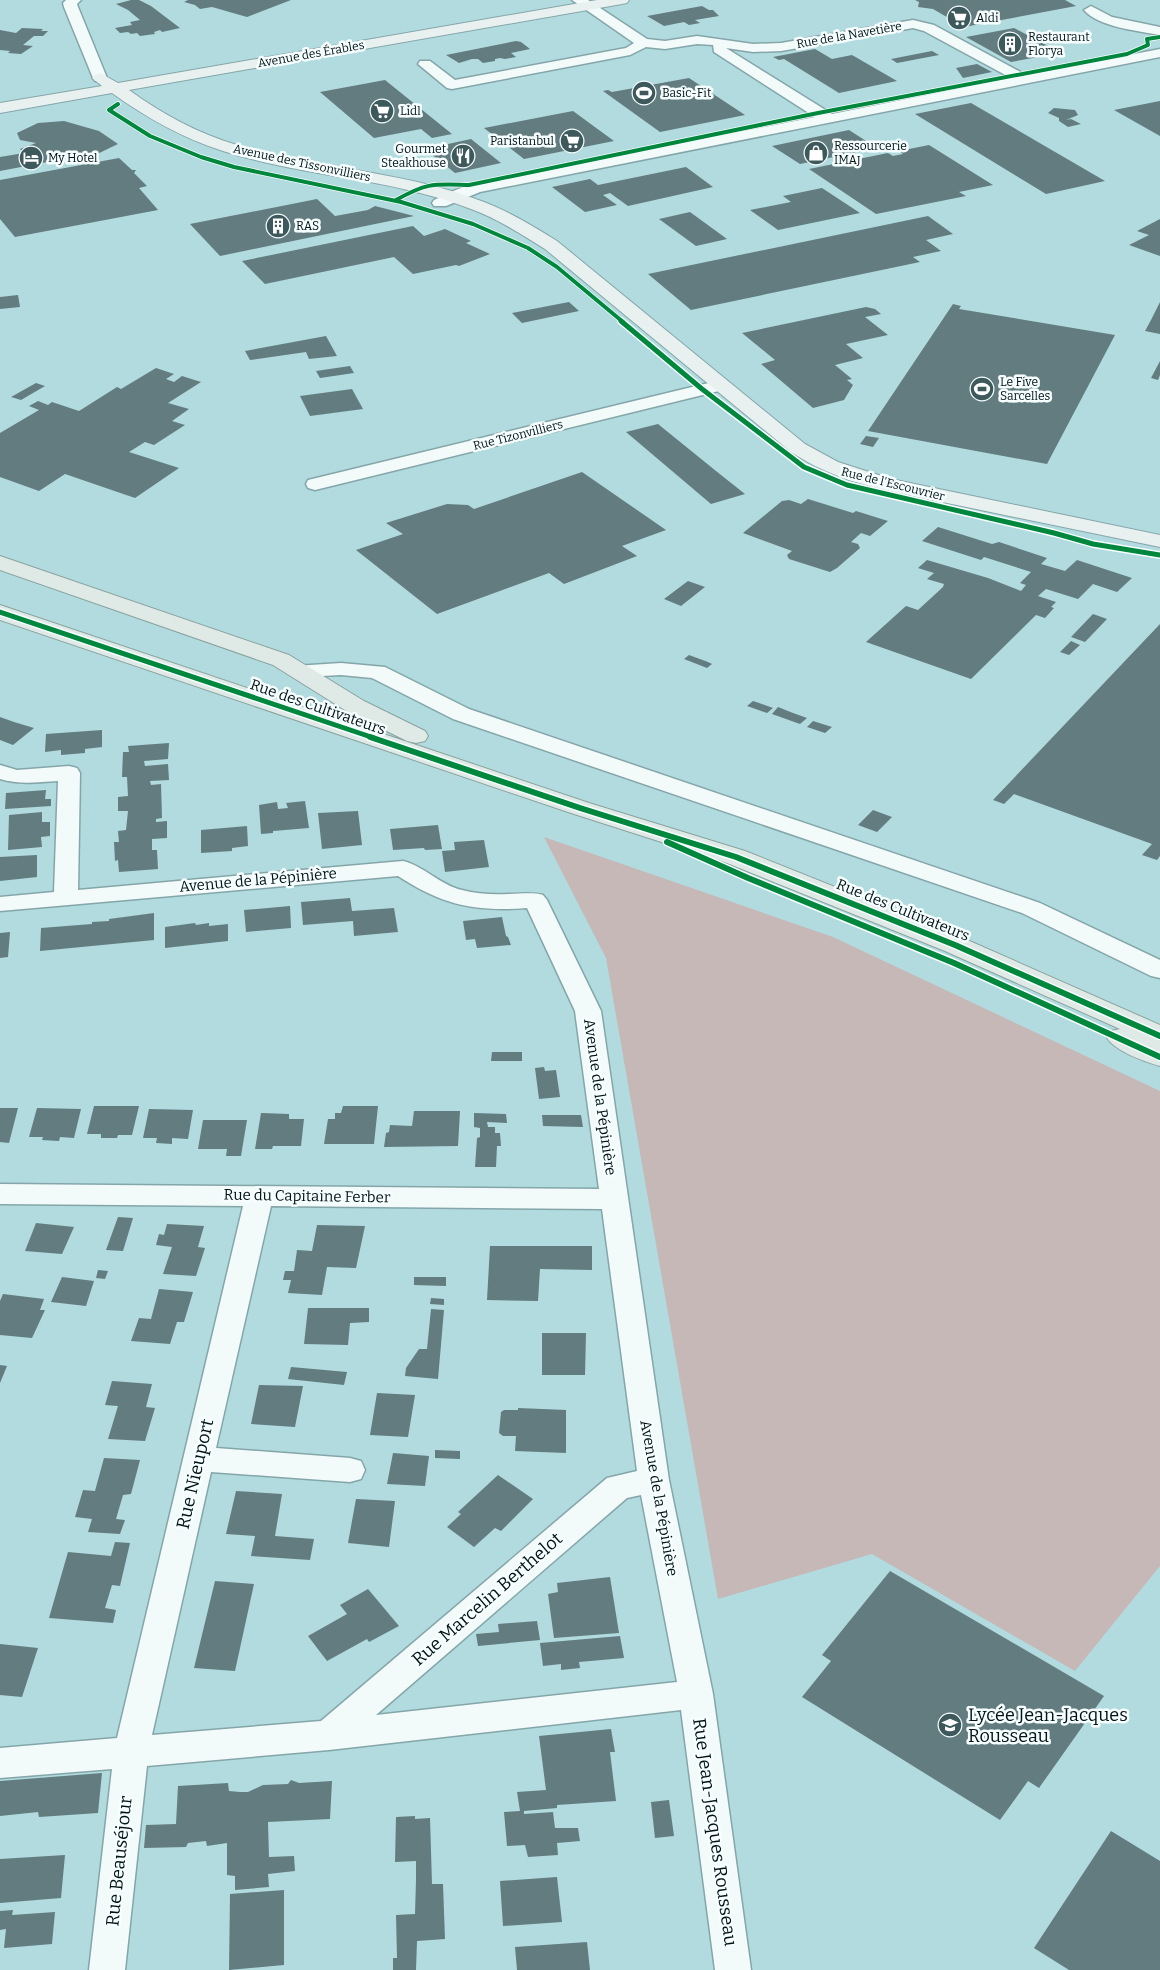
<svg xmlns="http://www.w3.org/2000/svg" width="1160" height="1970" font-family="Bitter,serif">
  <style>
    .green { fill: #c6b8b7 }
    .building { fill: #637c7f }
    .lines { fill: none; stroke-linecap: round; stroke-linejoin: round }
    .street-casing { stroke: #84a6a9; stroke-width: 3 }
    .secondary-casing { stroke: #84a6a9; stroke-width: 2 }
    .primary-casing { stroke: #89a39e; stroke-width: 2 }
    .street { fill: #f3fafa; fill-rule: evenodd }
    .secondary { fill: #e9f1f0; fill-rule: evenodd }
    .primary { fill: #dfe9e6; fill-rule: evenodd }
    .cycleway-far2-casing { stroke: #f7feff; stroke-width: 5.5 }
    .cycleway-far1-casing { stroke: #f7feff; stroke-width: 8 }
    .cycleway-casing { stroke: #f7feff; stroke-width: 9 }
    .cycleway-far2 { stroke: #00873e; stroke-width: 4 }
    .cycleway-far1 { stroke: #00873e; stroke-width: 5 }
    .cycleway { stroke: #00873e; stroke-width: 6 }
    .labels { text-anchor: middle; dominant-baseline: central; stroke-width: 5; stroke-linejoin: round; paint-order: stroke }
    .far-poi-label { font-size: 12px; fill: #001315; stroke: #f7feff; text-anchor: start }
    .far-street-label { font-size: 12px; fill: #001315; stroke: #f7feff }
    .street-label { font-size: 15px; fill: #001315; stroke: #f7feff }
    .near-street-label { font-size: 18px; fill: #001315; stroke: #f7feff }
    .near-poi-label { font-size: 18px; fill: #001315; stroke: #f7feff; text-anchor: start }
  </style>
  <rect width="100%" height="100%" fill="#b1dbdf"/>
  <path class="green" d="M544,837L833,937L1160,1091V1566L1075,1671L872,1554L718,1599L606,958Z"/>
  <path class="building" d="M131,0H139L151,6L180,28L162,32L160,30L154,32L155,34L140,36L137,33L131,34L128,32L120,33L115,28L132,25L130,22L140,20L128,10L116,4Z
    M188,0H291L247,17L212,7L200,9L195,5L184,2Z
    M915,0H1065L1076,6L964,27L933,9L918,7L919,2Z
    M702,6L709,10H713L719,16L695,20L700,23L689,25L684,22L664,26L647,16Z
    M22,28L43,29L41,31H48L43,36H34L23,45L33,46L21,54L8,53L10,51L0,50V30L16,33Z
    M1014,28L1050,47L1054,46L1061,50L1056,51L1060,53L1011,62L966,37Z
    M516,41L521,42L530,49L511,53L516,57L505,59L500,58L495,59V61L483,63L478,59H472L459,63L446,55Z
    M815,49L832,59L852,55L897,81L839,93L784,59L779,60L773,57Z
    M932,51L939,55L897,63L891,59Z
    M977,64L992,72L963,78L956,68Z
    M689,78L745,115L660,132L603,91L608,90L612,92Z
    M385,80L452,134L432,138L421,129L374,138L320,92Z
    M1160,101V136L1114,110Z
    M971,103L1105,181L1046,194L915,114Z
    M1054,108L1075,110L1078,115L1066,120L1071,119L1081,124L1068,127L1059,121V118L1048,113Z
    M573,111L614,141L524,159L484,128Z
    M64,121L99,131L118,144L93,156L57,152L63,159L0,171V157L24,153L20,149L36,143L20,140L17,133L38,123Z
    M849,130L877,148L800,164L772,146Z
    M471,139L501,163L455,173L425,149Z
    M929,145L993,185L959,192L966,196L876,214L809,169L888,153L893,156L903,154L899,151Z
    M119,158L132,170H136L134,173L147,186L139,188L158,210L15,237L0,219V180Z
    M686,167L713,187L628,206L610,193L603,195L617,205L585,212L552,187L590,179L598,185Z
    M822,188L860,213L778,230L750,210L791,202L783,196Z
    M317,199L335,216L368,210L375,206L414,216L220,256L190,224Z
    M690,212L727,239L696,246L659,219Z
    M928,216L953,234L926,240L941,251L913,257L920,262L691,310L648,274Z
    M1160,219V256L1129,245L1149,235L1137,231Z
    M413,226L424,236L445,229L471,241L466,243L490,254L459,266L456,265L413,274L394,257L265,284L242,261Z
    M18,295L20,307L0,309V297Z
    M569,302L579,311L522,323L512,313Z
    M1160,302V334L1145,331L1151,320Z
    M953,304L961,306L959,309L1115,335L1047,464L868,431Z
    M866,307L875,309L881,314L865,317L888,335L846,344L863,358L835,365L852,379L847,380L853,385L844,400L813,408L761,364L775,360L742,333Z
    M326,336L337,356L309,359L306,352L250,360L245,351Z
    M1160,361V375L1158,380L1151,378Z
    M350,366L354,373L320,378L316,371Z
    M156,368L174,374L166,379L174,382L182,376L201,382L168,403L189,409L172,421L185,425L154,445L145,442L129,452L179,468L135,498L65,474L39,491L0,477V433L39,410L29,406L38,401L48,405L52,402L79,411L117,387L121,389Z
    M36,383L45,386L21,400L11,397Z
    M352,389L363,409L310,416L300,396Z
    M658,424L716,471L745,494L711,504L626,432Z
    M866,436L879,438L873,447L860,444Z
    M582,472L666,530L622,546L637,556L564,584L549,573L437,614L356,550L403,534L386,523L447,504L468,505L474,509Z
    M808,499L853,513L856,511L888,521L870,536L861,533L851,542L858,544L860,548L837,568L830,572L789,559L787,555L792,551L743,533L782,501L789,500L801,504Z
    M938,527L992,544L999,542L1047,558L1041,564L1065,571L1077,560L1132,578L1117,592L1093,584L1078,599L1046,589L1038,596L1056,602L1051,607L1054,608L1045,618L1036,615L971,679L866,642L906,606L918,610L943,587L944,584L927,579L934,573L918,568L927,560L988,578L1021,591L1026,585L1020,583L1031,572L984,557L981,560L922,541Z
    M688,581L705,587L681,606L664,599Z
    M1093,614L1107,619L1085,642L1071,637Z
    M1160,624V856L1157,860L1142,855L1152,844L1014,794L1004,804L993,800Z
    M1071,641L1080,645L1069,655L1060,652Z
    M689,655L708,662L712,664L707,668L684,659Z
    M753,701L759,703L773,708L767,713L747,706Z
    M778,707L793,713L807,718L800,724L772,714Z
    M0,717L14,722L34,728L13,745L0,740Z
    M813,721L832,727L825,733L807,727Z
    M102,730V747L85,749V753L61,755V750L45,752L46,734Z
    M169,743L168,759L144,761L145,766L168,764L169,780L150,781L151,785L161,784L162,818L156,819V822L167,821V838L152,839V850H157L158,869L119,872L118,860L115,861L114,842H119L118,831L126,830L128,811H118V797L128,796L127,777H122L123,752H129L128,746Z
    M46,790L45,799H51V806L5,809L6,793Z
    M305,801L309,828L273,831V833L261,834L259,805L277,802L278,809L288,808L286,803Z
    M873,810L892,817L877,832L858,825Z
    M358,811L362,845L322,849L318,813Z
    M42,812V822H50V836L41,837L42,847L8,850L9,815Z
    M438,825L442,849L425,850L424,848L393,850L390,829Z
    M247,826L248,846L232,848V851L201,853V830Z
    M484,840L489,867L445,872L442,851L455,850L454,842Z
    M37,855V877L0,881V857Z
    M350,898L352,911L394,908L398,932L354,936L353,921L303,925L301,902Z
    M290,906L291,928L246,932L244,910Z
    M154,913V940L40,951L41,928L92,924V922L109,921V919Z
    M502,917L506,936L508,937L511,945L477,948L475,939L466,940L463,921Z
    M195,923L196,925L209,923V926L228,924V941L165,948V927Z
    M10,932L8,957L0,958V933Z
    M492,1052H522V1061H491Z
    M544,1067L545,1071L556,1070L560,1097L539,1099L535,1068Z
    M94,1106H139L132,1135H118L117,1138H101V1134H87Z
    M343,1106H378L374,1144H324L328,1119H335V1113H341Z
    M0,1108H18L9,1143L0,1142Z
    M37,1108L81,1109L74,1138L60,1137L59,1141L42,1140L43,1137H29Z
    M149,1109L193,1110L188,1139L172,1138V1144L156,1143L157,1138H143Z
    M414,1111H460L458,1146L384,1147L386,1133L389,1132L390,1125L412,1126Z
    M261,1113L289,1114V1119H304L301,1146H273L272,1149H255Z
    M474,1113L506,1114L507,1123L487,1122L488,1127H495V1133H500L501,1146H497L496,1167H475L477,1138L480,1137V1128L474,1127Z
    M542,1115H581L583,1127L543,1126Z
    M203,1120H247L241,1156H226L227,1149H198Z
    M118,1217L133,1218L123,1251L106,1250Z
    M36,1223L74,1227L62,1254L25,1251Z
    M167,1224L204,1226L198,1247L205,1248L196,1276L163,1274L172,1247L156,1245L159,1234L164,1235Z
    M317,1225L365,1226L356,1268L327,1267L322,1295L288,1293L291,1280H283L285,1271H294L297,1250L312,1251Z
    M490,1246H592V1270L540,1269L538,1301L487,1300Z
    M98,1270L108,1271L105,1279L96,1278Z
    M62,1277L94,1281L86,1306L51,1302Z
    M414,1277H446V1286L414,1285Z
    M159,1289L193,1292L184,1322H177L170,1344L131,1341L139,1318L151,1319Z
    M3,1294L44,1299L40,1310H45L32,1338L0,1335V1301Z
    M431,1298L444,1299V1305L430,1304Z
    M308,1308H369V1322L350,1323L348,1345L304,1344Z
    M431,1309L444,1310L438,1379L405,1376L406,1368L419,1349H427Z
    M542,1333H586L585,1375H542Z
    M0,1365L7,1366L0,1383Z
    M291,1367L347,1372L344,1385L288,1379Z
    M112,1381L152,1384L146,1407L155,1408L145,1441L108,1439L118,1406L105,1405Z
    M259,1385L303,1386L295,1427L251,1424Z
    M377,1393L415,1395L408,1437L370,1435Z
    M518,1408L566,1410V1453L515,1451L516,1436H503L499,1433L501,1412L504,1410H518Z
    M435,1450L460,1451V1459L435,1458Z
    M393,1453L429,1456L425,1486L387,1484Z
    M104,1458L140,1460L131,1494L123,1495L116,1519L125,1520L120,1534L88,1532L92,1519L75,1517L83,1490L95,1491Z
    M498,1475L533,1499L501,1531L495,1528L474,1547L447,1527L461,1514L458,1512Z
    M236,1491L282,1494L275,1536L314,1539L310,1560L251,1556L255,1536L226,1534Z
    M356,1499L395,1501L389,1547L348,1543Z
    M115,1542L130,1543L120,1586L112,1585L105,1608L116,1610L113,1623L49,1618L68,1552L111,1556Z
    M890,1571L1104,1696L1039,1788L1028,1781L1000,1820L802,1697L831,1661L822,1655Z
    M610,1577L619,1633L554,1638L548,1594L558,1592L557,1583Z
    M215,1581L254,1584L235,1671L194,1668Z
    M368,1589L399,1626L369,1642L367,1639L327,1661L308,1636L347,1614L340,1605Z
    M537,1621L540,1640L478,1646L476,1634L499,1632L498,1624Z
    M620,1636L624,1658L579,1662L580,1668L561,1670V1664L543,1666L540,1643Z
    M0,1644L38,1648L22,1697L0,1695Z
    M611,1729L615,1752H610L616,1801L557,1805V1808L524,1811V1814L553,1812L555,1828H578L580,1841L557,1843L558,1855L528,1857L525,1845L507,1846L504,1812L520,1811L517,1792L546,1790L539,1736Z
    M102,1773L98,1813L39,1817L38,1812L0,1816V1781Z
    M291,1780L299,1783L332,1781L330,1819L268,1822L269,1857L294,1856L295,1871L268,1874L269,1887L235,1890V1876L227,1875V1843L207,1846L206,1841L188,1843L186,1847L144,1848L146,1825L176,1824L178,1786L228,1783L229,1791L240,1792H248L263,1785L288,1784Z
    M669,1800L674,1836L655,1838L651,1802Z
    M415,1816V1819L430,1818L432,1884H443L445,1939L417,1941L416,1970H393V1958H397L396,1915L415,1914L416,1880V1861L395,1862L396,1817Z
    M1111,1831L1160,1861V1970H1069L1034,1948Z
    M65,1855L61,1898L0,1903V1859Z
    M557,1877L562,1922L503,1926L500,1881Z
    M284,1890V1965L229,1970L230,1894Z
    M13,1910L12,1915L55,1912L52,1944L4,1948L6,1929L0,1930V1911Z
    M587,1942L590,1970H517L515,1947Z"/>
  <g class="lines">
    <g class="street-casing">
      <path id="street" d="M66,0H81L77,4L78,7L107,78L105,81H95L93,78L64,7L63,3Z
        M572,0H588L647,39L665,41L697,36L753,44L781,43L913,20L934,25L1026,75L1160,49V57L480,192L446,206H434L432,203L434,200L458,189L478,183L815,117L714,52L713,45L697,44L665,49L646,47L630,55L452,89L447,88L418,64L420,61H430L455,80L626,48L634,43ZM913,28L924,31L1011,78L832,114L726,48L753,52L781,51Z
        M1091,6L1112,17L1160,27V35C1139,31 1098,27 1084,10Z
        M721,380L727,381L730,385L727,389L315,490L308,488L306,484L308,480Z
        M341,663L385,667L469,709L1040,903L1160,960V978L1151,976L1022,913L453,719L372,678L341,675L303,677L295,676L292,671L295,666Z
        M0,765L17,770L69,766L77,768L80,773L78,890L403,861C424,866 440,885 462,890C477,894 493,895 509,894C521,894 532,892 543,895L547,900L601,1011L669,1480L713,1694L751,1970H715L681,1710L329,1750L147,1766L125,1970H89L112,1769L0,1778V1748L117,1738L243,1206L0,1204V1184L599,1189L575,1011L527,908C475,912 442,905 398,876L0,911V897L54,892L58,781C38,782 19,785 0,779ZM271,1206L602,1209L637,1471L607,1478L321,1721L152,1735L211,1472L350,1482L361,1479L365,1470L361,1461L350,1458L216,1448ZM641,1495L677,1682L376,1715L627,1498Z"/>
    </g>
    <g class="secondary-casing">
      <path id="secondary" d="M597,0H629L627,3L622,4L129,90C162,114 197,133 237,145C318,169 405,171 484,202C510,212 533,226 557,241L805,444L838,462L891,479L1160,535V547L889,491C854,483 821,472 791,452L545,249C521,234 498,219 471,209C392,178 304,177 223,151C182,138 147,118 112,93L0,113V103L102,86L92,78L95,75L100,73L118,83Z"/>
    </g>
    <g class="primary-casing">
      <path id="primary" d="M0,556L289,655L364,701L425,731L428,736L425,741L416,743L407,741L348,712L273,665L0,570Z
        M0,605L589,803L745,851L965,939L1160,1025V1066C1145,1062 1115,1051 1107,1038L1111,1031L1120,1029L945,951L727,863L571,813L0,620Z"/>
    </g>
    <use href="#street" class="street"/>
    <use href="#secondary" class="secondary"/>
    <use href="#primary" class="primary"/>
    <g class="cycleway-far2-casing">
      <path id="cycleway-far2" d="M118,104L109,110L150,136L201,157L234,167L401,202L473,224L528,248L557,267L623,322
        M396,200C428,182 434,184 469,185L818,113L1127,54L1148,45L1147,39L1160,37"/>
    </g>
    <g class="cycleway-far1-casing">
      <path id="cycleway-far1" d="M621,321L702,389L804,467L847,485L1054,533L1093,544L1160,555
        M0,612L374,738"/>
    </g>
    <g class="cycleway-casing">
      <path id="cycleway" d="M370,737L580,808L736,857L955,945L1160,1036
        M667,842L748,878L954,963L1160,1057"/>
    </g>
    <use href="#cycleway-far2" class="cycleway-far2"/>
    <use href="#cycleway-far1" class="cycleway-far1"/>
    <use href="#cycleway" class="cycleway"/>
  </g>
  <defs>
    <g id="supermarket-disc" transform="scale(1.25)"><circle r="9.5" fill="#3e595c" stroke="#f7feff"/><path d="M-6-5.5h2.5l.6 2H6L4.5 2H-2.5L-4.4-4H-6ZM-1.5 3.2a1.3 1.3 0 1 0 .1 0ZM3 3.2a1.3 1.3 0 1 0 .1 0Z" fill="#fff"/></g>
    <g id="building-disc" transform="scale(1.25)"><circle r="9.5" fill="#3e595c" stroke="#f7feff"/><path d="M-4-6H4V6H1V3H-1V6H-4ZM-2.5-4.3h1.7v1.8h-1.7ZM.8-4.3h1.7v1.8H.8ZM-2.5-1h1.7V.8h-1.7ZM.8-1h1.7V.8H.8Z" fill="#fff"/></g>
    <g id="stadium-disc" transform="scale(1.25)"><circle r="9.5" fill="#3e595c" stroke="#f7feff"/><path d="M0-5a6.5 5 0 1 0 0 10a6.5 5 0 1 0 0-10ZM-3.5-1.8h7v3.6h-7Z" fill="#fff"/></g>
    <g id="shop-disc" transform="scale(1.25)"><circle r="9.5" fill="#3e595c" stroke="#f7feff"/><path d="M-5-2.5h2.3a2.7 3.5 0 0 1 5.4 0H5L5.5 6h-11ZM-1.5-2.5h3a1.5 2.3 0 0 0-3 0Z" fill="#fff"/></g>
    <g id="restaurant-disc" transform="scale(1.25)"><circle r="9.5" fill="#3e595c" stroke="#f7feff"/><path d="M-5-6h1v4h1v-4h1v4h1v-4h1v5L-1.5 .5V6h-2V.5L-5-1ZM5-6V6H3V1.5H1.5Q1.5-4 5-6Z" fill="#fff"/></g>
    <g id="hotel-disc" transform="scale(1.25)"><circle r="9.5" fill="#3e595c" stroke="#f7feff"/><path d="M-6-4.5h1.5V1H6V5H4.5V3h-9V5H-6ZM-4 0a1.8 1.8 0 1 1 3.6 0ZM.5 0V-2.5h3Q6-2.5 6 0Z" fill="#fff"/></g>
    <g id="school-disc" transform="scale(1.25)"><circle r="9.5" fill="#3e595c" stroke="#f7feff"/><path d="M0-5L7-2L0 1L-7-2ZM-4 1L0 2.5L4 1V4Q0 6-4 4Z" fill="#fff"/></g>
  </defs>
  <g fill-rule="evenodd">
    <use href="#supermarket-disc" x="959" y="18"/>
    <use href="#building-disc" x="1010" y="44"/>
    <use href="#stadium-disc" x="644" y="93"/>
    <use href="#supermarket-disc" x="382" y="111"/>
    <use href="#supermarket-disc" x="572" y="141"/>
    <use href="#shop-disc" x="816" y="153"/>
    <use href="#restaurant-disc" x="463" y="156"/>
    <use href="#hotel-disc" x="31" y="158"/>
    <use href="#building-disc" x="278" y="226"/>
    <use href="#stadium-disc" x="982" y="389"/>
    <use href="#school-disc" x="950" y="1725"/>
  </g>
  <g class="labels">
    <g class="far-poi-label">
      <text x="976" y="18">Aldi</text>
      <text x="1028" y="37">Restaurant<tspan x="1028" dy="14">Florya</tspan></text>
      <text x="662" y="93">Basic-Fit</text>
      <text x="400" y="111">Lidl</text>
      <text x="554" y="141" text-anchor="end">Paristanbul</text>
      <text x="834" y="146">Ressourcerie<tspan x="834" dy="14">IMAJ</tspan></text>
      <text x="446" y="149" text-anchor="end">Gourmet<tspan x="446" dy="14">Steakhouse</tspan></text>
      <text x="48" y="158">My Hotel</text>
      <text x="296" y="226">RAS</text>
      <text x="1000" y="382">Le Five<tspan x="1000" dy="14">Sarcelles</tspan></text>
    </g>
    <g class="far-street-label">
      <text transform="translate(849 35) rotate(-10)">Rue de la Navetière</text>
      <text transform="translate(311 54) rotate(-10)">Avenue des Érables</text>
      <text transform="translate(302 163) rotate(12)">Avenue des Tissonvilliers</text>
      <text transform="translate(518 435) rotate(-14)">Rue Tizonvilliers</text>
      <text transform="translate(893 484) rotate(14)">Rue de l'Escouvrier</text>
    </g>
    <g class="street-label">
      <text transform="translate(318 707) rotate(19)">Rue des Cultivateurs</text>
      <text transform="translate(258 880) rotate(-5)">Avenue de la Pépinière</text>
      <text transform="translate(903 910) rotate(22)">Rue des Cultivateurs</text>
      <text transform="translate(600 1097) rotate(82)">Avenue de la Pépinière</text>
      <text transform="translate(307 1196) rotate(1)">Rue du Capitaine Ferber</text>
      <text transform="translate(659 1498) rotate(80)">Avenue de la Pépinière</text>
    </g>
    <g class="near-street-label">
      <text transform="translate(195 1474) rotate(-77)">Rue Nieuport</text>
      <text transform="translate(487 1599) rotate(-41)">Rue Marcelin Berthelot</text>
      <text transform="translate(715 1832) rotate(82)">Rue Jean-Jacques Rousseau</text>
      <text transform="translate(119 1861) rotate(-84)">Rue Beauséjour</text>
    </g>
    <g class="near-poi-label">
      <text x="968" y="1715">Lycée Jean-Jacques<tspan x="968" dy="21">Rousseau</tspan></text>
    </g>
  </g>
</svg>
